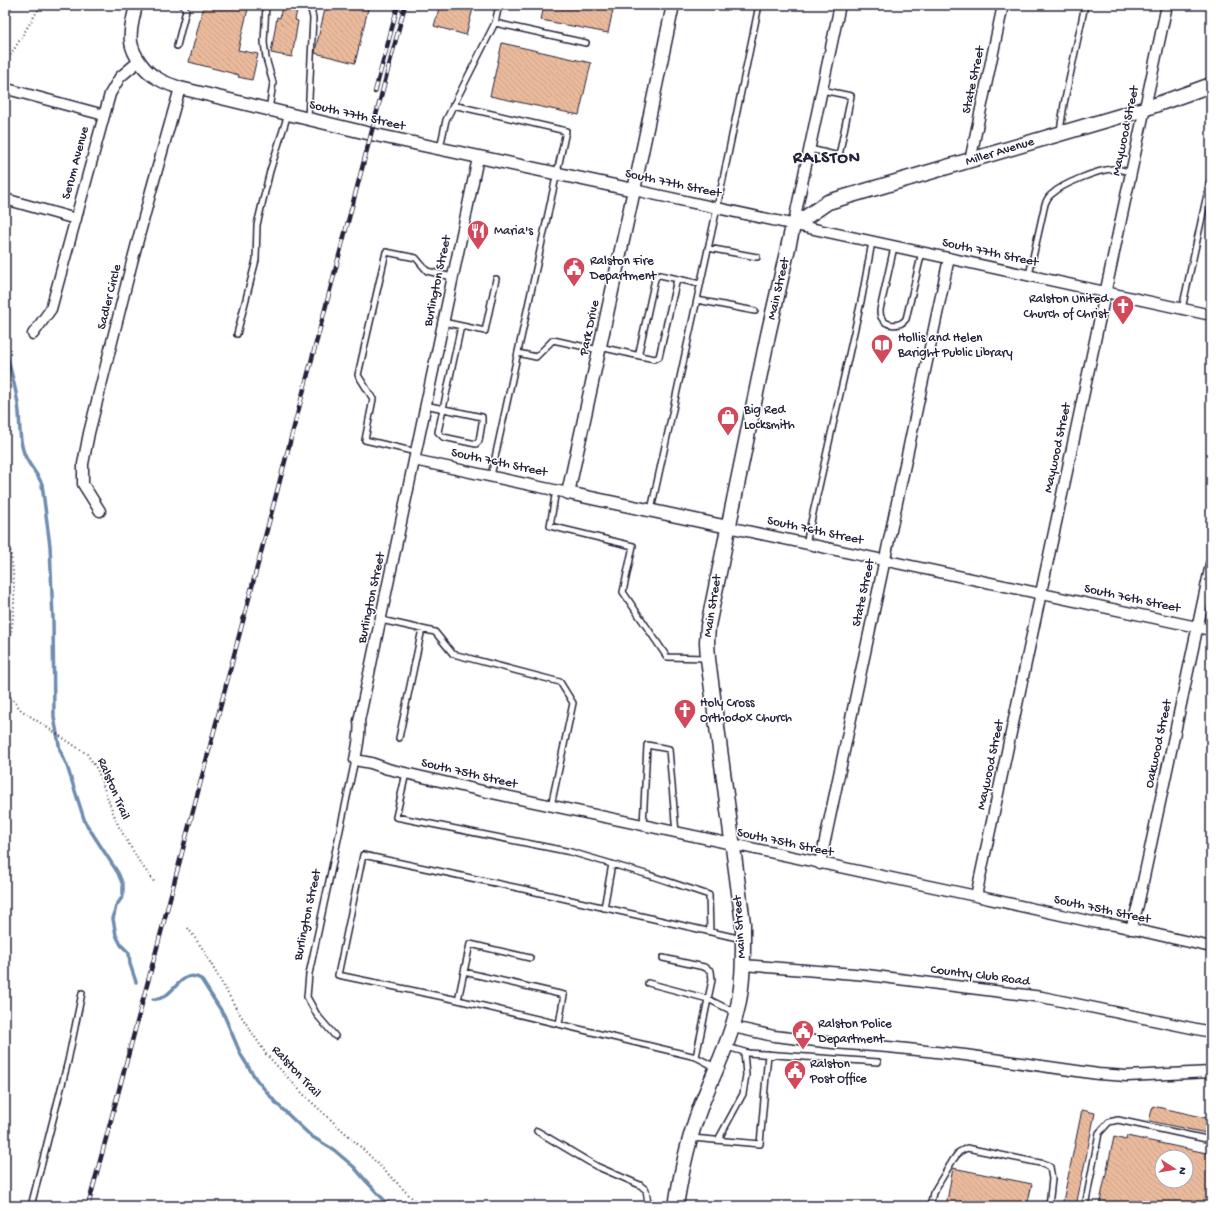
<svg xmlns="http://www.w3.org/2000/svg" width="1216" height="1211" font-family="'Gochi Hand',sans-serif">
  <style>
    .lines { fill: none; stroke-linecap: round; stroke-linejoin: round }
    .stream { stroke: #6e8caf; stroke-width: 3.5 }
    .building { fill: url(#building-back-hatch); stroke: #22223b; fill-rule: evenodd }
    .service-casing { stroke: #22223b; stroke-width: 8 }
    .minor-casing { stroke: #22223b; stroke-width: 13 }
    .tertiary-casing { stroke: #22223b; stroke-width: 15 }
    .secondary-casing { stroke: #22223b; stroke-width: 17 }
    .path { stroke: #22223b; stroke-width: 2; stroke-dasharray: 1 3; stroke-linecap: butt }
    .service { stroke: #fff; stroke-width: 5 }
    .minor { stroke: #fff; stroke-width: 10 }
    .tertiary { stroke: #fff; stroke-width: 12 }
    .secondary { stroke: #fff; stroke-width: 14 }
    .rail-casing { stroke: #22223b; stroke-width: 4.5 }
    .rail { stroke: #fff; stroke-width: 3; stroke-dasharray: 9; stroke-linecap: butt }
    .labels { text-anchor: middle; dominant-baseline: central; stroke-width: 3; stroke-linejoin: round; paint-order: stroke }
    .street-label { font-size: 13px; fill: #22223b; stroke: #fff }
    .poi-label { font-size: 13px; fill: #22223b; stroke: #fff; text-anchor: start }
    .district-label { font-size: 17px; font-weight: bold; letter-spacing: 1px; fill: #22223b; stroke: #fff }
  </style>
  <defs>
    <pattern id="building-back-hatch" width="6" height="6" patternUnits="userSpaceOnUse"><rect width="6" height="6" fill="#ebba9c"/><path d="M-1 5l2 2M0 0l6 6M5-1l2 2" fill="none" stroke="#c9a087"/></pattern>
  </defs>
  <rect width="100%" height="100%" fill="#fff"/>
  <filter id="ink" filterUnits="userSpaceOnUse"><feTurbulence type="fractalNoise" baseFrequency=".025" numOctaves="2"/><feDisplacementMap in="SourceGraphic" scale="8" xChannelSelector="R" yChannelSelector="G"/><feConvolveMatrix kernelMatrix="1 2 1 2 8 2 1 2 1" color-interpolation-filters="sRGB"/></filter>
  <g filter="url(#ink)">
    <g class="lines">
      <path class="stream" d="M5,16L12,5
        M5,349C11,370 17,391 19,412C20,425 19,437 23,450C26,463 37,472 42,484L50,546L53,619L54,717L60,750L67,766L85,822L118,873L123,885V896L116,906L113,919L116,935L121,945L129,953L130,964L136,982
        M153,999C173,1002 180,966 201,979L224,1015L241,1055L256,1079L276,1103L295,1121L311,1136L334,1150L354,1167L366,1181L385,1201L392,1206"/>
    </g>
    <path class="building" d="M204,5H249L238,50L258,54L252,80L238,77L239,75L189,62Z
      M282,5H298L295,20L298,21L292,57L271,53L277,17L280,18Z
      M326,5H369L355,63L315,53L316,47Z
      M440,5H474L466,35L434,26Z
      M544,5H614L608,33L541,20Z
      M502,43L591,63L579,115L490,96Z
      M1153,1106L1211,1119V1134L1149,1121Z
      M1082,1110L1095,1113L1076,1206H1062Z
      M1127,1136L1211,1154V1206H1099L1114,1137L1126,1140ZM1162,1157H1186V1181H1162Z
      M953,1168L1032,1184L1027,1206H946Z"/>
    <g class="lines">
      <g class="service-casing">
        <path id="service" d="M266,5L264,42L266,58L273,83L269,110
          M495,23L586,43
          M177,46L186,10L183,5
          M453,105L566,131L491,476
          M308,118L313,18L310,5
          M1060,131L1064,104L1085,5
          M440,148L446,120L495,23L499,5
          M810,149L839,156L851,96L822,90
          M894,247L880,310C880,312 880,315 881,317C886,327 900,327 906,319L922,252
          M708,248L757,257
          M1029,275L1045,204C1047,200 1048,196 1052,194C1062,184 1098,170 1112,169C1118,169 1125,171 1131,172
          M677,279L659,357L655,359L640,356L639,352L655,279L657,276L660,275L700,284
          M697,300L755,311
          M1182,309L1211,176
          M443,322L485,331L496,279
          M237,334L256,260L257,225L270,171L288,114
          M600,347L640,356
          M518,353L536,357L553,340L599,350
          M425,405L482,417V423L479,441L476,444L443,437L438,432L461,326
          M416,452L365,440L373,399L358,375L386,252L416,258L427,271L452,277
          M556,490L550,526L633,546L623,592L667,657L706,658
          M651,510L717,208L759,5
          M806,544L862,297L872,242
          M381,620L435,632L453,654L560,682L573,703L551,806
          M399,738L422,629
          M406,773L396,817L571,852L649,875L709,895L710,932
          M643,826L647,745L669,749L676,833
          M604,908L612,864
          M663,958L704,967L711,971L712,980L696,1057
          M464,972L470,944L530,958
          M648,983L708,999L736,1013
          M458,1000L464,972L564,995L559,1024
          M335,1036L317,1015L307,997L309,974L355,760
          M727,1047L748,1053L878,1062
          M717,1068L696,1057L458,1000L338,975L363,855L523,889L575,901L742,939
          M537,1131L596,1166L640,1185L646,1190L648,1203
          M692,1138L760,1144L768,1054
          M718,1140L743,1094L746,1075L744,1052
          M31,1206L68,1061L82,993
          M647,1206L648,1203L670,1206
          M930,1206L933,1193L953,1160L959,1152L967,1148L1045,1164L1050,1167L1052,1179L1049,1206
          M1085,1206L1099,1133L1109,1122L1118,1120L1211,1140"/>
      </g>
      <g class="minor-casing">
        <path id="minor" d="M11,90L104,115
          M478,158L359,721C361,733 357,748 355,760L371,763L388,769L487,792L976,896L1097,923L1115,925L1211,947
          M970,161L1003,5
          M634,190L1211,315
          M5,199L76,219
          M793,226L840,5
          M33,334L51,309L110,94L120,77L139,61
          M414,460L568,493
          M100,511L83,484V464L89,433L131,266L151,191L180,88
          M728,527L1211,630
          M820,864L949,258
          M976,896L1167,5
          M1131,929L1138,905L1211,564
          M743,965L867,975L1042,997L1211,1032
          M733,1027L774,1036L833,1043L888,1047L965,1055L1098,1074L1127,1076L1211,1072"/>
      </g>
      <g class="tertiary-casing">
        <path id="tertiary" d="M136,5C134,16 129,30 131,42C133,55 145,72 157,78C164,83 172,85 180,88L371,134L634,190
          M673,5L634,190L568,493L728,527"/>
      </g>
      <g class="secondary-casing">
        <path id="secondary" d="M676,1206C681,1173 688,1140 700,1108C712,1076 728,1047 736,1014C744,985 743,953 743,923L708,659L707,642L708,626L768,335L793,226L828,202L1144,109L1211,85"/>
      </g>
      <path class="path" d="M5,66L10,56L41,5
        M5,515C10,549 17,583 13,617C12,631 8,644 5,657
        M5,686L9,695L21,710L87,754L97,769L112,810L119,827L139,861L155,883
        M188,928L202,948L236,1008L266,1054L306,1097L365,1151L420,1206"/>
      <use href="#service" class="service"/>
      <use href="#minor" class="minor"/>
      <use href="#tertiary" class="tertiary"/>
      <use href="#secondary" class="secondary"/>
      <g class="rail-casing">
        <path id="rail" d="M375,92L398,5
          M88,1206L159,940L405,5"/>
      </g>
      <use href="#rail" class="rail"/>
    </g>
  </g>
  <defs>
    <g id="restaurant-pin" transform="scale(1.15)"><path d="M0 17L-7.5 6A9.5 9.5 0 1 1 7.5 6Z" fill="#d1495b" stroke="#fff"/><path d="M-5-6h1v4h1v-4h1v4h1v-4h1v5L-1.5 .5V6h-2V.5L-5-1ZM5-6V6H3V1.5H1.5Q1.5-4 5-6Z" fill="#fff"/></g>
    <g id="civic-pin" transform="scale(1.15)"><path d="M0 17L-7.5 6A9.5 9.5 0 1 1 7.5 6Z" fill="#d1495b" stroke="#fff"/><path d="M-.6-6.5H3V-4.5H.6V-3L4-1V1h2V6H-6V1h2V-1L-.6-3ZM-1.2 2.5V6h2.4V2.5Z" fill="#fff"/></g>
    <g id="church-pin" transform="scale(1.15)"><path d="M0 17L-7.5 6A9.5 9.5 0 1 1 7.5 6Z" fill="#d1495b" stroke="#fff"/><path d="M-1.2-6h2.4v3.5h3.3v2.4h-3.3V6h-2.4V-.1h-3.3v-2.4h3.3Z" fill="#fff"/></g>
    <g id="library-pin" transform="scale(1.15)"><path d="M0 17L-7.5 6A9.5 9.5 0 1 1 7.5 6Z" fill="#d1495b" stroke="#fff"/><path d="M-6-4Q-3-5.5-.7-3.5V5Q-3 3-6 4ZM6-4Q3-5.5 .7-3.5V5Q3 3 6 4Z" fill="#fff"/></g>
    <g id="shop-pin" transform="scale(1.15)"><path d="M0 17L-7.5 6A9.5 9.5 0 1 1 7.5 6Z" fill="#d1495b" stroke="#fff"/><path d="M-5-2.5h2.3a2.7 3.5 0 0 1 5.4 0H5L5.5 6h-11ZM-1.5-2.5h3a1.5 2.3 0 0 0-3 0Z" fill="#fff"/></g>
  </defs>
  <g fill-rule="evenodd">
    <use href="#restaurant-pin" x="478" y="231"/>
    <use href="#civic-pin" x="574" y="268"/>
    <use href="#church-pin" x="1123" y="306"/>
    <use href="#library-pin" x="882" y="345"/>
    <use href="#shop-pin" x="728" y="417"/>
    <use href="#church-pin" x="685" y="710"/>
    <use href="#civic-pin" x="803" y="1031"/>
    <use href="#civic-pin" x="795" y="1071"/>
  </g>
  <g class="labels">
    <g class="street-label">
      <text transform="translate(974 80) rotate(-78)">State Street</text>
      <text transform="translate(357 116) rotate(13)">South 77th Street</text>
      <text transform="translate(1126 131) rotate(-78)">Maywood Street</text>
      <text transform="translate(1000 152) rotate(-17)">Miller Avenue</text>
      <text transform="translate(76 163) rotate(-75)">Serum Avenue</text>
      <text transform="translate(673 184) rotate(12)">South 77th Street</text>
      <text transform="translate(990 253) rotate(12)">South 77th Street</text>
      <text transform="translate(438 281) rotate(-78)">Burlington Street</text>
      <text transform="translate(779 289) rotate(-77)">Main Street</text>
      <text transform="translate(110 297) rotate(-76)">Sadler Circle</text>
      <text transform="translate(590 328) rotate(-78)">Park Drive</text>
      <text transform="translate(1058 448) rotate(-78)">Maywood Street</text>
      <text transform="translate(499 463) rotate(12)">South 76th Street</text>
      <text transform="translate(815 531) rotate(12)">South 76th Street</text>
      <text transform="translate(864 593) rotate(-78)">State Street</text>
      <text transform="translate(372 598) rotate(-78)">Burlington Street</text>
      <text transform="translate(1132 599) rotate(12)">South 76th Street</text>
      <text transform="translate(713 606) rotate(-81)">Main Street</text>
      <text transform="translate(1159 744) rotate(-78)">Oakwood Street</text>
      <text transform="translate(991 765) rotate(-78)">Maywood Street</text>
      <text transform="translate(469 774) rotate(13)">South 75th Street</text>
      <text transform="translate(113 789) rotate(67)">Ralston Trail</text>
      <text transform="translate(785 843) rotate(12)">South 75th Street</text>
      <text transform="translate(1102 910) rotate(12)">South 75th Street</text>
      <text transform="translate(308 915) rotate(-78)">Burlington Street</text>
      <text transform="translate(740 927) rotate(-94)">Main Street</text>
      <text transform="translate(980 976) rotate(7)">Country Club Road</text>
      <text transform="translate(296 1072) rotate(47)">Ralston Trail</text>
    </g>
    <g class="poi-label">
      <text x="494" y="231">Maria's</text>
      <text x="590" y="261">Ralston Fire<tspan x="590" dy="15">Department</tspan></text>
      <text x="1108" y="299" text-anchor="end">Ralston United<tspan x="1108" dy="15">Church of Christ</tspan></text>
      <text x="898" y="338">Hollis and Helen<tspan x="898" dy="15">Baright Public Library</tspan></text>
      <text x="744" y="410">Big Red<tspan x="744" dy="15">Locksmith</tspan></text>
      <text x="700" y="703">Holy Cross<tspan x="700" dy="15">Orthodox Church</tspan></text>
      <text x="818" y="1024">Ralston Police<tspan x="818" dy="15">Department</tspan></text>
      <text x="810" y="1064">Ralston<tspan x="810" dy="15">Post Office</tspan></text>
    </g>
    <g class="district-label">
      <text x="827" y="159">RALSTON</text>
    </g>
  </g>
  <rect width="1216" height="1211" fill="none" stroke="#fff" stroke-width="20"/>
  <rect x="10" y="10" width="1196" height="1191" fill="none" stroke="#22223b" stroke-width="1.5" filter="url(#ink)"/>
  <g transform="translate(1174 1169) rotate(102)"><circle r="19" fill="#ffffff" stroke="#a7a7b1"/>
  <path d="M0-3L7 15L0 10L-7 15Z" fill="#d1495b"/>
  <text y="-6" font-size="11" font-weight="bold" text-anchor="middle" fill="#22223b">N</text>
  </g>
</svg>
